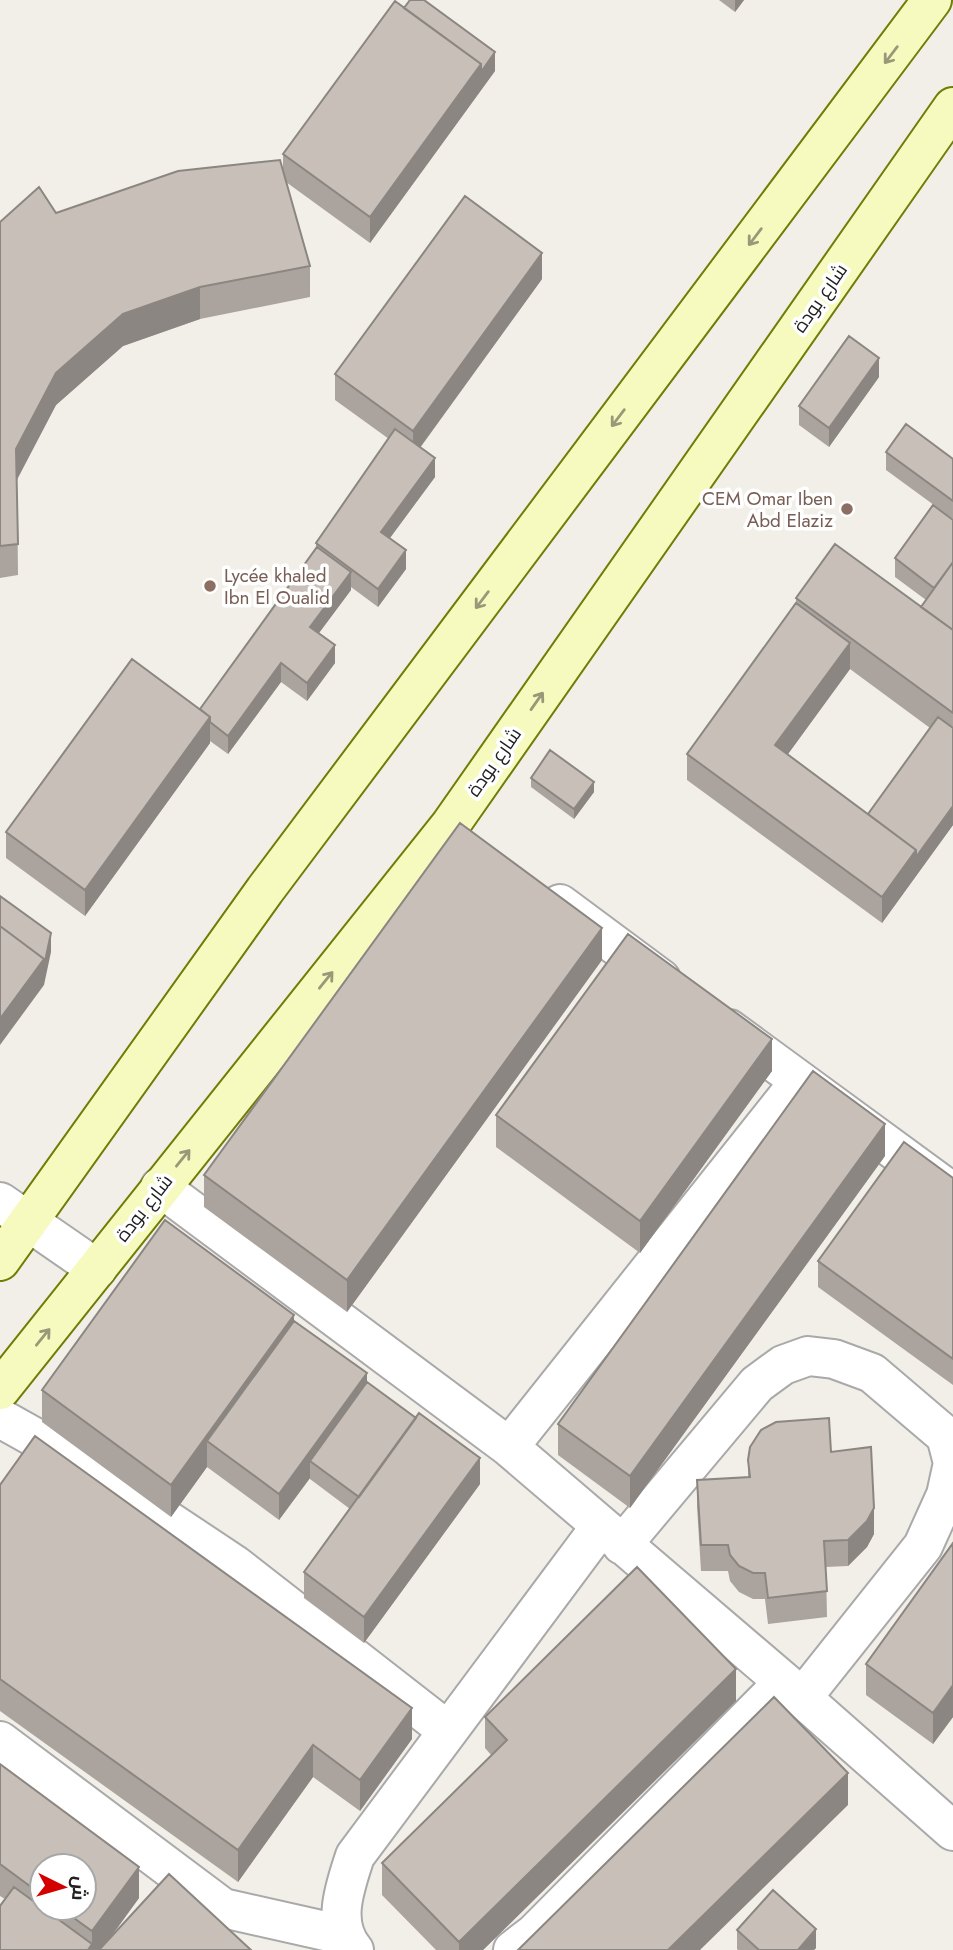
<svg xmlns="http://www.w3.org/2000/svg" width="953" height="1950" font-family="Jost,Cairo,sans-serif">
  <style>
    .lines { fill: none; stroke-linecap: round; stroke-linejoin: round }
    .street-casing { stroke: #a9a9a9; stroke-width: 42 }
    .secondary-casing { stroke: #707d05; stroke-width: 42 }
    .street { stroke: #fff; stroke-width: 38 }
    .secondary { stroke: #f7fabf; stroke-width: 38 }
    .wall { fill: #aba49e; fill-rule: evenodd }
    .shaded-wall { fill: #8b8681 }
    .building { fill: #c7bfb8; stroke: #8b8681; stroke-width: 2 }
    .oneway { stroke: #979978 }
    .education-dot { fill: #8d6e63; stroke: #fff; stroke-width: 2.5 }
    .labels { text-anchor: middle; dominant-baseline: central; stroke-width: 7; stroke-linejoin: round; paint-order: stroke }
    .street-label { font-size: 19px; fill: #222; stroke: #fff }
    .education-label { font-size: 19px; fill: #785e54; stroke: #fff; text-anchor: end }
  </style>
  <rect width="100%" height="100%" fill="#f2efe9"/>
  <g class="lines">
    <g class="street-casing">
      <path id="street" d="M560,904L661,979
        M729,1029L953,1193
        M160,1187L509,1447L784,1682L953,1831
        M0,1202L97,1269
        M0,1418L86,1466L235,1565L448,1731
        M509,1447L800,1081
        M622,1545L757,1384L783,1365L808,1356L834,1359L872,1373L946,1436L953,1463L946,1495L923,1546L802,1698
        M0,1741L223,1908L343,1935
        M354,1950C331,1923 345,1887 355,1856L601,1526
        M513,1950L535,1933L784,1682"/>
    </g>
    <g class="secondary-casing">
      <path id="secondary" d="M0,1261L265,890L932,0
        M0,1390L451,824L953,107"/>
    </g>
    <use href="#street" class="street"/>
    <use href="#secondary" class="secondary"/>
  </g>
  <path class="wall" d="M719,0H744L735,12Z
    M495,71L370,243L286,182L310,266V297L200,319L123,346L56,405L17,480L18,575L0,578V222L56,213L283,172V154Z
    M542,279L420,448L435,477L390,538L406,569L378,607L351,587V590L319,633L335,663L307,701L281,682L228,754L210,741V743L85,916L6,858V832L200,709L316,548V543L389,439L335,400V374Z
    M879,377L829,447L799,425V406Z
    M886,452L953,459V519L886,470Z
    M953,520V825L882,923L687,780V754L796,603V598L921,607L926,600L895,577V558ZM850,669L930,728L868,814L787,755Z
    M531,778L594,792L574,819L531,787Z
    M602,960L347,1312L204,1207V1175Z
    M772,1071L640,1253L496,1147V1115Z
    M885,1156L630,1508L558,1455V1424Z
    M953,1178V1385L818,1287V1261Z
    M294,1321L367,1382L480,1484L364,1643L304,1598V1572L350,1509L310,1479V1478L279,1520L207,1467L171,1517L42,1422V1390Z
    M831,1452L874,1534L867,1547L848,1566L826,1567L827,1617L768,1624L765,1599H753L739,1592L730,1581L728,1571H701L697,1506V1480L748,1477V1460Z
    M0,1485L412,1739L360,1811L313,1777L238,1882L0,1711Z
    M953,1543V1717L933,1744L866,1695V1664Z
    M736,1701L483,1950H436L382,1895V1863L492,1756L485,1748V1717Z
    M0,1764L139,1898L111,1937L251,1950H0L5,1899L0,1896ZM42,1866L84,1908H42Z
    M737,1930L816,1948L814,1950H738L737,1949Z"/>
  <path class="shaded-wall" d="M735,0H744L735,12Z
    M495,52V71L370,243V217L481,64Z
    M542,253V279L413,457V431Z
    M200,287V319L123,346L56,405L16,481V449L56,373L123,314Z
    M879,358V377L829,447V428Z
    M435,458V477L381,550V532Z
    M406,550V569L378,607V589Z
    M351,572V590L310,645V627Z
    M850,643V669L775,772V745Z
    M335,645V663L307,701V683Z
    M281,663V682L228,754V736Z
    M210,717V743L85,916V890Z
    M594,782V792L574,819V809Z
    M953,806V825L882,923V897L916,850Z
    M602,928V960L347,1312V1280Z
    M51,933V952L44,985L0,1045V1019Z
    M772,1039V1071L640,1253V1221Z
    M885,1124V1156L630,1508V1476Z
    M294,1315V1347L207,1441V1467L171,1517V1485Z
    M367,1373V1399L310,1461V1478L279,1520V1494Z
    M480,1458V1484L364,1643V1617Z
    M874,1508V1534L867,1547L848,1566V1540Z
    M736,1669V1701L483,1950H459V1942Z
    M953,1685V1717L933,1744V1713Z
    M412,1708V1739L360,1811V1780Z
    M313,1745V1777L238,1882V1850Z
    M848,1773V1805L700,1950H668Z
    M139,1867V1898L101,1950H88L92,1944V1931Z
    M816,1929V1948L814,1950H798Z"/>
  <path class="building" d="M410,0H424L495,52L481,72V64L404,8Z
    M395,1L481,64L370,217L283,154Z
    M280,160L310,266L200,287L123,314L56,373L16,449L18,544L0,546V222L39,187L56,213L178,171Z
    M465,196L542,253L413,431L335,374Z
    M849,336L879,358L829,428L799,406Z
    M906,424L953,459V501L886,452Z
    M395,429L435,458L381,532L406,550L378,589L316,543Z
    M933,505L953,520V562L934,588L895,558Z
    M835,544L953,630V713L796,598Z
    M317,547L351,572L310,627L335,645L307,683L281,663L228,736L210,722V717L200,709Z
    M953,562V630L921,607Z
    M796,603L850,643L775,745L916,850L882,897L687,754Z
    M132,659L210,717L85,890L6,832Z
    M938,717L953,728V806L916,857V850L868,814Z
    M550,750L594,782L574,809L531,778Z
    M460,823L602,928L347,1280L204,1175Z
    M0,896L51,933L44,966V959L0,926Z
    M0,926L44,959L0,1019Z
    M628,934L772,1039L640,1221L496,1115Z
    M813,1071L885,1124L630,1476L558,1424Z
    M904,1142L953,1178V1359L818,1261Z
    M165,1220L294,1315L171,1485L42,1390Z
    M294,1321L367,1373L279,1494L207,1441Z
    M367,1382L416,1418L359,1497L310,1461Z
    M419,1413L480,1458L364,1617L304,1572Z
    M829,1418L831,1452L871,1447L874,1508L867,1521L848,1540L824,1541L827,1591L768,1598L765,1573H753L739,1566L730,1555L728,1545H701L697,1480L750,1477L748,1460L750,1447L761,1430L776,1422Z
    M35,1436L412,1708L360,1780L313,1745L238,1850L0,1679V1485Z
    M953,1543V1685L933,1713L866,1664Z
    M637,1567L736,1669L459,1942L382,1863L507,1740L485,1717Z
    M774,1697L848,1773L668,1950H518Z
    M0,1764L139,1867L92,1931L60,1908H84V1866H42V1895L0,1864Z
    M169,1874L251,1950H99Z
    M14,1887L92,1944L88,1950H0V1906Z
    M773,1890L816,1929L798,1950H759L737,1930Z"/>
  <defs><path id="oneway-shaft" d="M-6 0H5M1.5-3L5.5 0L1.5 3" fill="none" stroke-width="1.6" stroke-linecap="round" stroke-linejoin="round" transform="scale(1.75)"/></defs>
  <g class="oneway">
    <use href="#oneway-shaft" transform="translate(891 55) rotate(127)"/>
    <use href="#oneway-shaft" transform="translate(755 237) rotate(127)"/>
    <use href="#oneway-shaft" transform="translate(618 418) rotate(127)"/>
    <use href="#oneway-shaft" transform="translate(482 600) rotate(127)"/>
    <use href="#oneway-shaft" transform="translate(537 701) rotate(-55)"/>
    <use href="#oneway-shaft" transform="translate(326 980) rotate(-51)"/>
    <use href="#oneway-shaft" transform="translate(183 1158) rotate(-51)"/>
    <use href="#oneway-shaft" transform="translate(43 1337) rotate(-51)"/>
  </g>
  <g class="education-dot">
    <circle cx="847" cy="509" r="7"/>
    <circle cx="210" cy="586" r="7"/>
  </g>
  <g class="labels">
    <g class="street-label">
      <text transform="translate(820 298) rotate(-55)">شارع بودة</text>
      <text transform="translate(494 762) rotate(-55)">شارع بودة</text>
      <text transform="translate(144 1208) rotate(-52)">شارع بودة</text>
    </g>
    <g class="education-label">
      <text x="833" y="498">CEM Omar Iben<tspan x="833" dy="22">Abd Elaziz</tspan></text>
      <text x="224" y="575" text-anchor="start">Lycée khaled<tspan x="224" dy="22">Ibn El Oualid</tspan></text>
    </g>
  </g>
  <g transform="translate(63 1887) rotate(95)"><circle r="33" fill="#ffffff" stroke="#a7a7a7" stroke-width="2"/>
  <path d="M0-5L12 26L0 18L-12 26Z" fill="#d40000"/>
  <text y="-10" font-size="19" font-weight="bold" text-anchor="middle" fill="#222222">ش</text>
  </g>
</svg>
